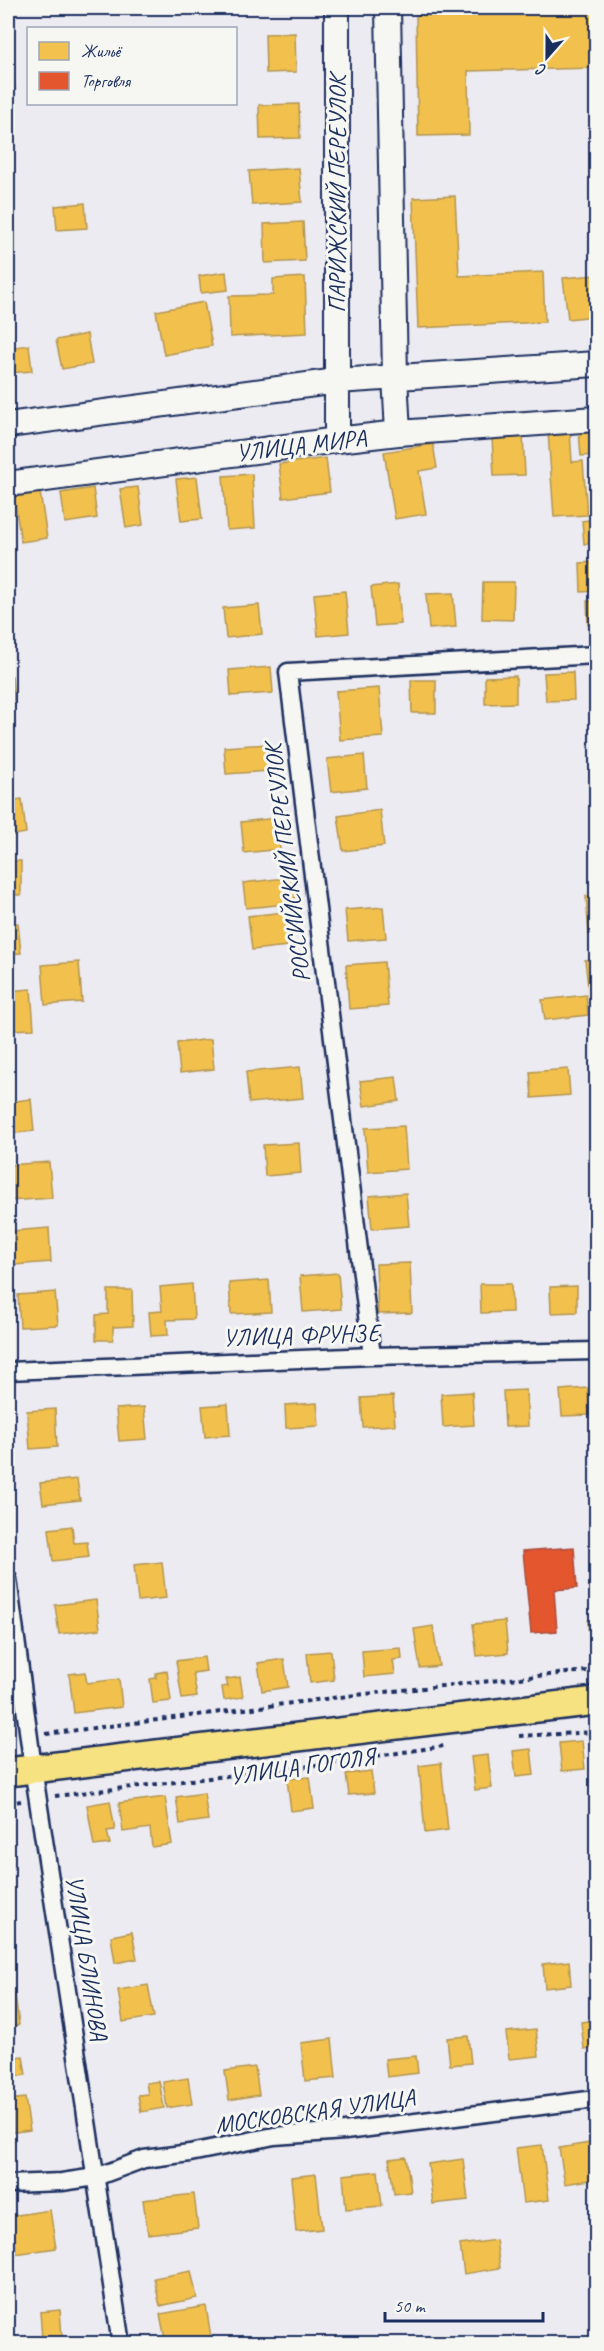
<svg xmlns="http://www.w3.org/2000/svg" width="604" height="2351" font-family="Caveat,sans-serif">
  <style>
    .homes { fill: #f2c14e; stroke: #b29553; stroke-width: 1.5 }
    .shops { fill: #e4572e; stroke: #a84b3c; stroke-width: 1.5 }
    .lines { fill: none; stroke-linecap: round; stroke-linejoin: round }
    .street-casing { stroke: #1b2f5e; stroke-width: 21 }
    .secondary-casing { stroke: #1b2f5e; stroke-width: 28 }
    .primary-casing { stroke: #1b2f5e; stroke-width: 32 }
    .path { stroke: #1b2f5e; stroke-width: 4; stroke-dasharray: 4.5 4.5; stroke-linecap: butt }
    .street { stroke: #f6f6f2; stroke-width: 16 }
    .secondary { stroke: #f6f6f2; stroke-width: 24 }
    .primary { stroke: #f7e281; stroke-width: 27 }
    .labels { text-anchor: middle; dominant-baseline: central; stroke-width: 6; stroke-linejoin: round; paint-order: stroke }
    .street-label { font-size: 24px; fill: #1b2f5e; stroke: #f6f6f2 }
  </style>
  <rect width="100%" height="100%" fill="#edebf2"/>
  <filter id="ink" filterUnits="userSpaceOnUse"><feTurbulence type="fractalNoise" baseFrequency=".0167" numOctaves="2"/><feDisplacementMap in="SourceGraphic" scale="12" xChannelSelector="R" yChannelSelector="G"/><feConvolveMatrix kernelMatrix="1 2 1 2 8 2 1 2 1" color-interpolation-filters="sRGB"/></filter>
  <g filter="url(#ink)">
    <path class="homes" d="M596,11V68L468,71L469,135L418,136L416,15Z
      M295,33L296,72L266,73L265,34Z
      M8,71H13L15,90L8,91Z
      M299,104L300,138L260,139L259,105Z
      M299,168L302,202L252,205L249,171Z
      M455,196L459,276L543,272L545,322L418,328L413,198Z
      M85,203L87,228L57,230L55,206Z
      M303,222L305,261L265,263L264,224Z
      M226,272L228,290L201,293L199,276Z
      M596,275V316L568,319L563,278Z
      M305,277L307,333L230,337L229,296L273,295V279Z
      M204,302L212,346L164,355L156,311Z
      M87,334L92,364L62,369L56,340Z
      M29,345L32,371L8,373V348Z
      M596,430V455L581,456L579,432Z
      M570,431L572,462L583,461L587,515L554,517L548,432Z
      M523,435L525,475L494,476L492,437Z
      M433,444L437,468L419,471L426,514L395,519L384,452Z
      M326,458L330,492L283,498L279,464Z
      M252,474L255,528L227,530L223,476Z
      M197,477L202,519L181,521L176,479Z
      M138,487L143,525L126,528L120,489Z
      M93,488L97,518L65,523L61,493Z
      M40,492L47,538L21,542L14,496Z
      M596,519V543L584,544L582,521Z
      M596,562V591L581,592L580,563Z
      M483,582H514L513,620L482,619Z
      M398,584L401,624L375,626L371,587Z
      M345,591L349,633L318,636L314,594Z
      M453,593L456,627L429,629L426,594Z
      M587,601H596V625H588Z
      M259,605L262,634L226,638L223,608Z
      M271,667L273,693L231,696L229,670Z
      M573,672L574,700L546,701L544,673Z
      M12,676L14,700L8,701V677Z
      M516,676V703L485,704V677Z
      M411,680H436V713H412Z
      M379,688L383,737L340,740L336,691Z
      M268,744L269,771L226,774L224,747Z
      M364,755L367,788L331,792L327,759Z
      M596,771V812L592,813L590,772Z
      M22,799L26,833L8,836V801Z
      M380,810L384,846L343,851L338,816Z
      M276,818L280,849L244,853L241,822Z
      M8,861H21V895H8Z
      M293,877L296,903L246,908L243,883Z
      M596,895V934L589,935L586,896Z
      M383,907L386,938L348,941L345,910Z
      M285,912L288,946L252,950L248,916Z
      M18,923L21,953L8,954V924Z
      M596,959V995L589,996L585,960Z
      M79,962L82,1002L45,1005L42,965Z
      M384,962L388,1006L349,1009L346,965Z
      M31,989L34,1029L8,1030V991Z
      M586,995L588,1015L545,1020L542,1000Z
      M211,1039L214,1069L180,1073L177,1043Z
      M300,1067L303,1098L249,1103L246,1072Z
      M568,1069L570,1095L532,1098L530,1072Z
      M396,1077L399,1101L364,1106L360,1081Z
      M31,1099L34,1131L8,1134V1102Z
      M404,1126L407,1169L368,1172L365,1128Z
      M299,1143L301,1173L265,1176L263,1145Z
      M49,1162L52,1198L8,1201V1165Z
      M406,1193L409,1226L372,1229L369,1196Z
      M49,1228L51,1262L14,1265L12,1231Z
      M410,1263L412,1313L378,1314L376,1264Z
      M338,1273L341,1309L303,1312L300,1276Z
      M269,1280L271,1312L231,1314L229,1283Z
      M192,1284L194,1319L167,1320L168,1335L151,1336L149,1312L162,1311L160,1287Z
      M480,1284H511L512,1312L481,1313Z
      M577,1286V1312L551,1313L550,1287Z
      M108,1290H132L133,1326L113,1327V1340H96V1315L108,1314Z
      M55,1292L58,1325L20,1327L18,1295Z
      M588,1388L589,1415L562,1416L560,1390Z
      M526,1390L528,1426L505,1427L503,1391Z
      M472,1392L474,1425L443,1427L441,1394Z
      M393,1396L395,1425L363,1427L361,1398Z
      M317,1403L319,1426L286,1428L285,1405Z
      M228,1404L230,1435L205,1437L202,1406Z
      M144,1407L147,1439L119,1441L116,1409Z
      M55,1409L57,1447L30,1449L27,1411Z
      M77,1479L80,1500L43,1504L40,1483Z
      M72,1526L74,1543L87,1542L89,1557L53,1561L49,1529Z
      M162,1562L166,1598L138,1601L134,1565Z
      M96,1600L100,1629L59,1634L55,1605Z
      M596,1620V1650H590L588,1621Z
      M505,1621L508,1653L477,1656L473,1624Z
      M433,1626L439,1666L420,1668L414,1629Z
      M401,1648L402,1659L393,1660L395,1674L364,1677L362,1651Z
      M331,1651L334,1680L310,1683L307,1653Z
      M204,1657L206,1671L193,1673L197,1697L182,1699L176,1661Z
      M284,1659L288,1687L262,1691L258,1663Z
      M167,1671L171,1701L153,1703L150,1679L156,1678V1673Z
      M85,1672L87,1683L119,1679L122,1707L74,1713L69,1674Z
      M240,1677L243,1697L224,1700L222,1687L228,1686L226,1679Z
      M582,1741L585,1769L562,1771L559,1743Z
      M531,1749L534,1775L516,1777L513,1751Z
      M488,1755L492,1788L475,1790L471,1757Z
      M441,1763L448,1830L425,1833L419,1766Z
      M371,1771L374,1793L349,1795L346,1774Z
      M310,1777L314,1808L291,1811L287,1779Z
      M204,1793L208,1820L180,1824L176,1797Z
      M165,1797L172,1844L152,1847L150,1828L123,1832L119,1803Z
      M110,1801L115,1830L107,1831L110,1844L94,1846L87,1805Z
      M132,1932L137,1959L115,1963L111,1936Z
      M8,1937L12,1968H8Z
      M569,1961L571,1985L545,1988L543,1964Z
      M148,1985L154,2017L123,2022L118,1990Z
      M15,1995L19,2025L8,2027V1996Z
      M596,2020V2048L584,2049L581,2022Z
      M536,2029L539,2056L509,2059L506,2032Z
      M468,2036L471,2063L450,2065L447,2038Z
      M332,2039L336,2078L305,2081L301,2043Z
      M23,2056L26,2075L8,2078V2058Z
      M416,2056L418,2073L387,2077L385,2059Z
      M255,2067L259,2095L229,2100L225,2071Z
      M188,2078L192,2104L167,2108L163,2082Z
      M159,2081L164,2108L141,2112L138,2095L148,2094L146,2083Z
      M25,2098L30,2130L8,2133V2113H9L8,2100Z
      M596,2142V2179L565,2184L559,2148Z
      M542,2145L549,2200L523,2203L516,2148Z
      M406,2157L411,2192L394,2194L389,2159Z
      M463,2159L468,2200L433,2204L428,2164Z
      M378,2171L382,2206L346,2209L343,2175Z
      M316,2174L322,2229L296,2232L291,2177Z
      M194,2194L198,2228L148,2234L143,2200Z
      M50,2210L56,2248L16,2254L11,2216Z
      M496,2240L500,2268L464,2274L460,2245Z
      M191,2271L197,2298L160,2306L154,2278Z
      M206,2306L211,2337L166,2344L160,2314Z
      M60,2310L62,2337L42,2339L40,2312Z"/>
    <path class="shops" d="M574,1547L577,1588L554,1590L557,1631L531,1633L523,1551Z"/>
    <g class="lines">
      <g class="street-casing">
        <path id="street" d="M372,1356L288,672L596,655
          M8,1371L372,1356L596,1351
          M8,1579L33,1768L121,2344
          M8,2184L62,2182L96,2177L144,2159L190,2153L274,2136L345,2131L596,2099"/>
      </g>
      <g class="secondary-casing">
        <path id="secondary" d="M337,8V440
          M388,8L395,376L398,433
          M8,425L337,381L596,364
          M8,484L337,440L398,433L596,419"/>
      </g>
      <g class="primary-casing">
        <path id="primary" d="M8,1772L596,1701"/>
      </g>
      <path class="path" d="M46,1734L356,1695L596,1670
        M519,1736L596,1732
        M55,1796L303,1767L444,1746
        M8,1803L21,1801"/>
      <use href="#street" class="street"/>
      <use href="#secondary" class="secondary"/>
      <use href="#primary" class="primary"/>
    </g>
  </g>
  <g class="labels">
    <g class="street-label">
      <text transform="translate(337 194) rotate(-90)">ПАРИЖСКИЙ ПЕРЕУЛОК</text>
      <text transform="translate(301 445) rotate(-7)">УЛИЦА МИРА</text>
      <text transform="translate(287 863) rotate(-97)">РОССИЙСКИЙ ПЕРЕУЛОК</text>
      <text transform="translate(301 1335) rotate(-2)">УЛИЦА ФРУНЗЕ</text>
      <text transform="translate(302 1766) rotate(-8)">УЛИЦА ГОГОЛЯ</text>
      <text transform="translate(87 1958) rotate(81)">УЛИЦА БЛИНОВА</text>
      <text transform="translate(315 2111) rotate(-8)">МОСКОВСКАЯ УЛИЦА</text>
    </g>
  </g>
  <rect width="604" height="2351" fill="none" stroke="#f6f6f2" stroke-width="30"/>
  <rect x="15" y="15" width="574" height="2321" fill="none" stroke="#1b2f5e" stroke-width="2" filter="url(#ink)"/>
  <rect x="27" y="27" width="210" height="78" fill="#f6f6f2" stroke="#9ea6b7" stroke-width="1.5"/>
  <rect x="39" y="42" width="30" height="18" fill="#f2c14e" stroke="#9ea6b7" stroke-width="1.5"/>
  <text x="81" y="57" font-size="18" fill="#1b2f5e">Жильё</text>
  <rect x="39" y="72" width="30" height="18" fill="#e4572e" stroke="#9ea6b7" stroke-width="1.5"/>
  <text x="81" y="87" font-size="18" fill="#1b2f5e">Торговля</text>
  <g transform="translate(547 57) rotate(201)" stroke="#f6f6f2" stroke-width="4.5" paint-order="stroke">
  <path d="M0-4.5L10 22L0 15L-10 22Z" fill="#1b2f5e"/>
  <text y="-9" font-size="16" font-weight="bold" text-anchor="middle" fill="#1b2f5e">С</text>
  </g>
  <path d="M385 2312v9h158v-9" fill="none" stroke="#1b2f5e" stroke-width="3"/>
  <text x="394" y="2312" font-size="18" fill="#1b2f5e" stroke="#f6f6f2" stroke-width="4.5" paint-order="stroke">50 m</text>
</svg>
